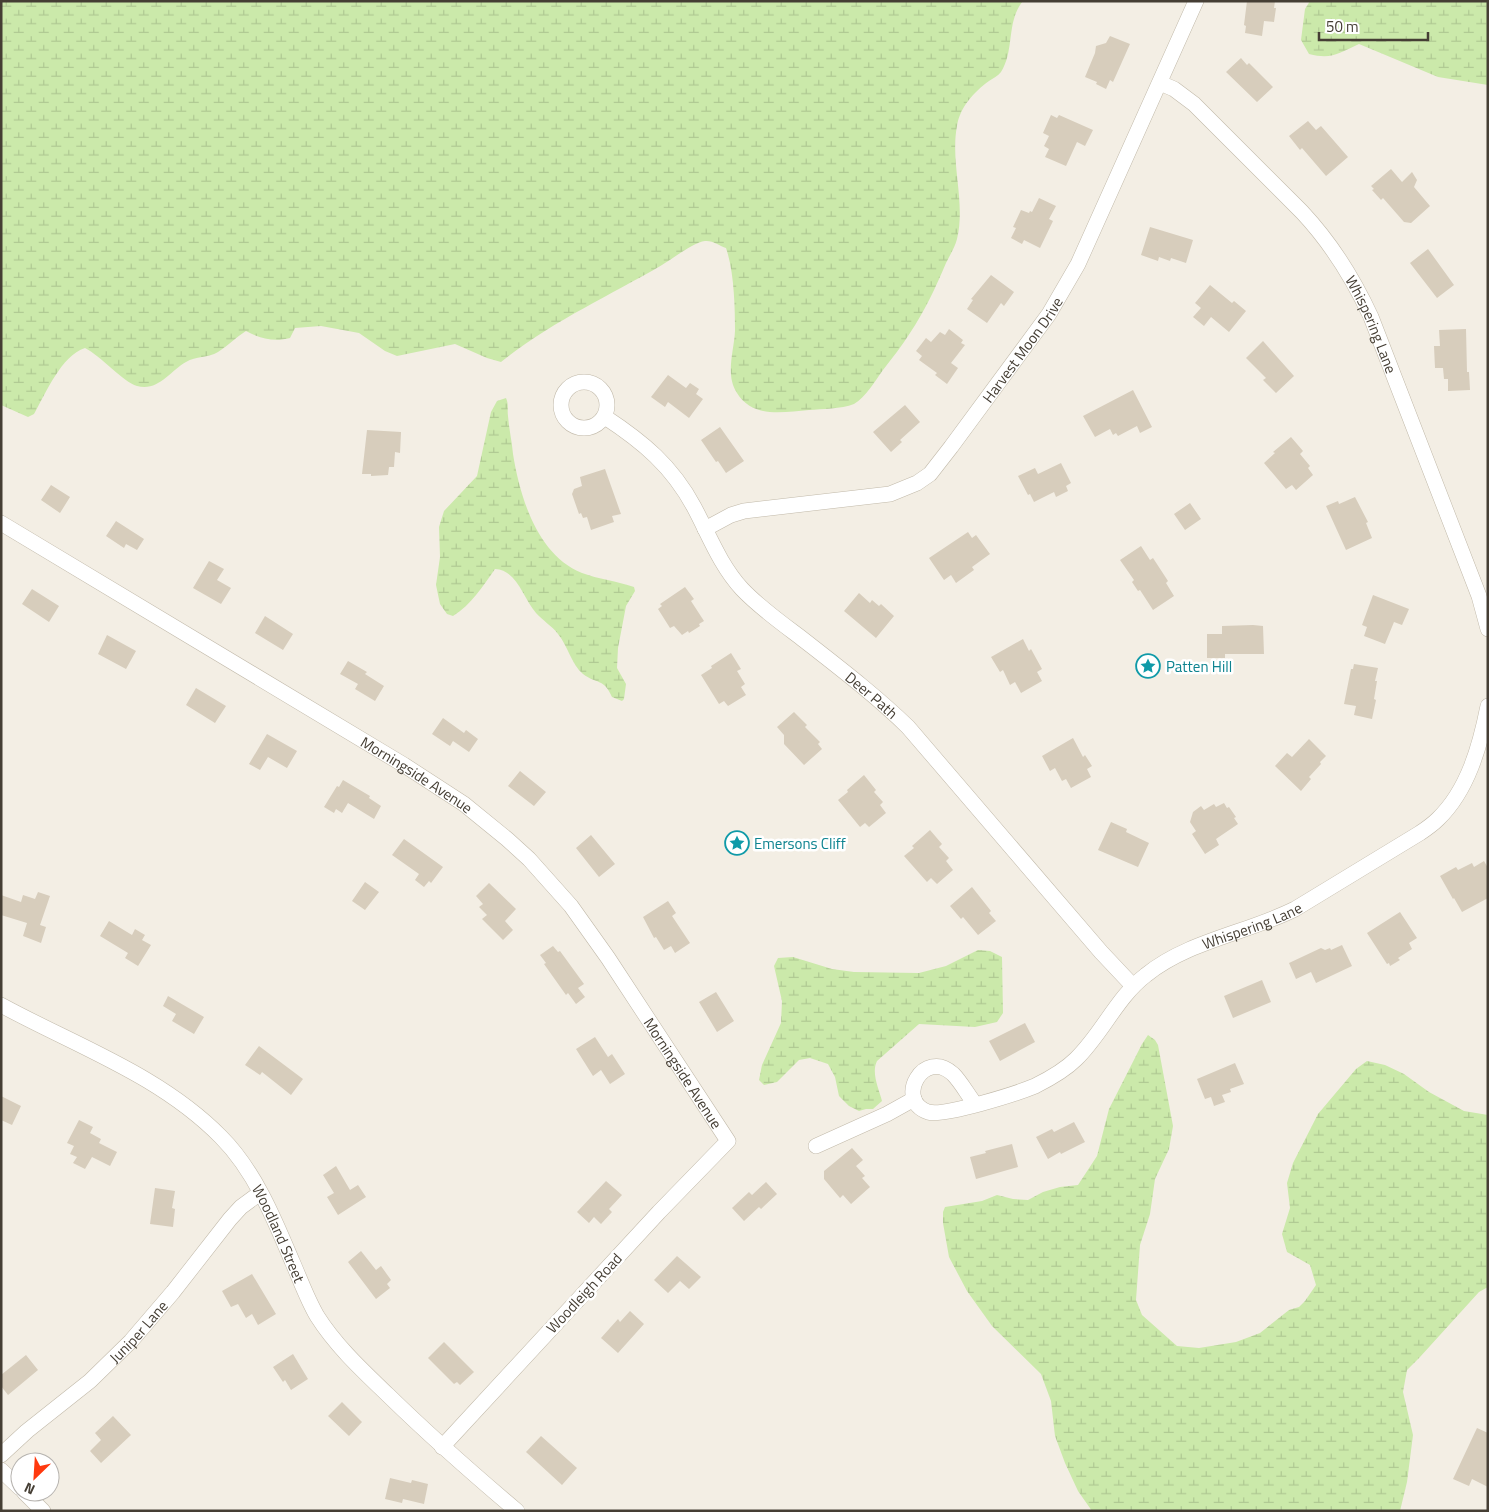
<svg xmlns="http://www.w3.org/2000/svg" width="1489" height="1512" font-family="'Titillium Web',sans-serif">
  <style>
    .wetland { fill: url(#wetland-marsh) }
    .building { fill: #d7cdbc }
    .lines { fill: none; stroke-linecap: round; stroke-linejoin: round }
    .minor-casing { stroke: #c1b9a9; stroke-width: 16 }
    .minor { stroke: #fff; stroke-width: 15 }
    .labels { text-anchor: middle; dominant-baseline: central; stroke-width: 5; stroke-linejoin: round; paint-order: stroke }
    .street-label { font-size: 15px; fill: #453e34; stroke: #fff }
    .culture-label { font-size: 15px; fill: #0d838f; stroke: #fff; text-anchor: start }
  </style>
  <defs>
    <pattern id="wetland-marsh" width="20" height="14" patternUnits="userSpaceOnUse" patternTransform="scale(1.25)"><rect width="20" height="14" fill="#cbe9aa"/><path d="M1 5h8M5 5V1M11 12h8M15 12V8" fill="none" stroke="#b0c993"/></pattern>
  </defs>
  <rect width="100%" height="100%" fill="#f3eee4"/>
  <path class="wetland" d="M1,1H1023C1006,21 1015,50 1001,72C998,76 993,78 989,81C974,92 960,107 957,126C950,163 966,201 957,239C955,247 950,255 946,263C936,287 924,312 910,333C902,346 892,358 883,370C875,381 866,397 854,404C841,409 822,409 809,410C784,412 753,419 737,393C725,375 734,351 735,331C735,306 734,271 726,248C720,246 712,240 705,241C694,242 672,259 662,265C607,297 551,322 501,362L487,358L455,344L397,356L385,351L359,333L321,326L295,328L290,338C275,342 260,339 246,331C236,337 228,346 218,352C208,358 196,356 186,362C170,371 158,392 137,386C123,382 101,356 85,348C61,356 46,393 34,414L28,417L1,405Z
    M1310,1H1488V85L1438,77L1359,44C1339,53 1332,60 1309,54L1301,40L1305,9Z
    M506,398C509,405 507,409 508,416C509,429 512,442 513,454C520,497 537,555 582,573C598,579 617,581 634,587L635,591L626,606L618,648L617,668L626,684L624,699L622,701L612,697C604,678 596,684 583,674C571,664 568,646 558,634C552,626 542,620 536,613C523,598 517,570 495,569C483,586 471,605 453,616L447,614L440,604L436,585L440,557L439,527L444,511L477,476L491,412L497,401Z
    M978,950L990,951L1002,957L1003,1013L997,1022L975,1027L919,1024L877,1061C871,1073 879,1089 882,1101L873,1109H866L859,1111L849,1106L839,1096L835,1077L828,1064L810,1058L799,1060L777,1082L764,1085L759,1080L762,1065L781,1023L782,1001L774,966L778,958L793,957L832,969L854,972L919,973L946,966Z
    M1148,1035L1155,1040L1158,1045L1173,1126L1169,1149L1155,1179L1150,1214L1140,1245L1136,1300L1142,1315L1177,1346L1199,1348L1236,1342L1260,1333L1289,1310L1299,1307L1305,1301L1316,1285L1310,1265L1287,1252L1282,1234L1290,1208L1287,1183L1293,1163L1318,1114L1356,1069L1367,1061L1385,1065L1404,1074L1429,1092L1464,1111L1488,1115V1287L1479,1292L1420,1357L1407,1370L1403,1392L1413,1435L1407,1482L1400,1511H1092L1078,1491L1065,1463L1055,1436L1051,1401L1041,1374L992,1326L967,1291L949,1257L943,1223V1212L945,1207L982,1201L997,1195L1013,1199L1028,1200L1043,1192L1060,1187L1078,1185L1097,1156L1109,1109L1142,1044Z"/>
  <path class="building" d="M1247,1H1275L1274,8H1276L1274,22L1264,21L1262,36L1245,33L1246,26L1244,25Z
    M1110,36L1130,44L1113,82L1110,80L1106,89L1096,84L1097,82L1085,77L1095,53L1096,46L1106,43Z
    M1241,58L1247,65L1249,63L1273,87L1257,102L1226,72Z
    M1051,115L1057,118L1059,115L1093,130L1085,146L1077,142L1066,166L1045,157L1049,149L1044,146L1049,136L1043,133Z
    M1308,121L1316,130L1321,126L1348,157L1326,176L1302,148L1300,150L1289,136Z
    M1391,169L1402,182L1412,172L1417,180L1414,187L1430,206L1411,223L1404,222L1383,198L1381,200L1372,190L1374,189L1371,186Z
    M1039,198L1056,206L1049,219L1053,221L1040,248L1024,240L1022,244L1011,238L1016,228L1013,227L1021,210L1029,213L1030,211L1032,212Z
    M1150,227L1193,240L1186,263L1171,258L1170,261L1159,257L1158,261L1141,255Z
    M1428,249L1454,285L1437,298L1410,263Z
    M991,275L1014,292L1004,306L1001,303L987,323L967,309L973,300L971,299Z
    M1210,285L1232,303L1234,301L1246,311L1229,332L1211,317L1204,326L1193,317L1201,308L1195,303Z
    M949,329L963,340L961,343L965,345L951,363L958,368L947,384L935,375L937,373L919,360L922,356L916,351L926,338L931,342L940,332L945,335Z
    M1466,329L1467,372H1469L1470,390L1448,391V379H1444L1443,368H1435L1434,346H1440L1439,330Z
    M1263,341L1294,376L1276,393L1263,380L1266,378L1246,358Z
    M668,375L686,388L690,383L699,389L696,394L703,399L689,418L668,402L665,407L651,397Z
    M1133,390L1152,427L1140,433L1137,426L1118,436L1116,433L1113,435L1110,429L1095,437L1083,416Z
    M905,405L920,422L900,440L902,442L891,452L873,432Z
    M720,427L744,461L726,473L718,461L716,462L701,440Z
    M367,430L401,432L400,453L395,452L394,467H389L388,475L371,476V474H362Z
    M1291,437L1303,451L1300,454L1310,466L1308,468L1313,475L1296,490L1292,485L1286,489L1264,463L1275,453L1273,452Z
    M1061,463L1071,483L1066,486L1068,491L1056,497L1054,492L1034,502L1030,494L1028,495L1018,476L1035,468L1038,474Z
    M605,469L621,514L612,516L614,522L591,530L587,517L583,518L581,513L579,514L572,494L574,489L582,486L580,477Z
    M51,485L70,497L60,513L41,500Z
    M1355,497L1368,522L1366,523L1372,538L1346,550L1326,506L1338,501L1339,504Z
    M1190,503L1201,519L1185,530L1174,514Z
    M116,521L144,539L137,550L126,544L124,548L106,536Z
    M968,532L972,538L976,535L990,554L972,567L974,570L956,583L951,575L944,580L929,558Z
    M1141,546L1150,560L1153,558L1168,581L1166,583L1174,596L1153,610L1140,590L1138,591L1132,582L1134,580L1120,560Z
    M209,561L224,569L217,580L231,588L221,604L193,588Z
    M685,587L694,599L691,601L704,621L699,624L700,626L689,633L688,631L682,635L674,626L670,628L658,609L662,606L660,604Z
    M32,589L59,606L49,622L22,604Z
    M859,593L870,603L872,600L879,606L881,604L894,616L876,638L844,611Z
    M1373,595L1409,609L1402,625L1394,622L1385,644L1364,636L1367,627L1362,625Z
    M265,616L293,634L283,650L255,633Z
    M1253,625L1263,626L1264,654H1225V658H1207V634H1222V626Z
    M107,635L136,651L126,669L98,654Z
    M1023,639L1029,651L1031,649L1042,669L1037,672L1042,681L1021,693L1015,682L1010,685L1003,670L1000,672L991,657Z
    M731,653L741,669L737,671L745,684L741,687L746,695L728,706L724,701L719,704L701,675L712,668L711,666Z
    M348,661L367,672L365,674L384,686L375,701L355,689L358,684L340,674Z
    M1354,664L1378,668L1375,681H1377L1374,699L1376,700L1372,719L1354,715L1356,706L1344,704L1351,669H1353Z
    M196,688L226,706L215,723L186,705Z
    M794,712L807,725L805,727L820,742L818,744L822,749L804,765L784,744V735L777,727Z
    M443,718L464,733L466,730L478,739L469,752L453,741L450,746L432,734Z
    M267,734L297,751L287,768L268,757L260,770L249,764Z
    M1073,738L1083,757L1085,755L1092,766L1087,769L1091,777L1071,788L1066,779L1062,781L1055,768L1050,771L1042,756Z
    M1309,739L1326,756L1320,762L1321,764L1309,777L1311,779L1301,791L1275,766L1287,753L1292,757Z
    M520,771L546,792L534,806L508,786Z
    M864,775L876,790L874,792L883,802L880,805L886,813L869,827L865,823L860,827L838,800L848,792L847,790Z
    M343,780L370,796L369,798L381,806L374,819L348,803L342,813L336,809L334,813L324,807L337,786L339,787Z
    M1224,803L1227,808L1229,807L1236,817L1234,818L1238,824L1216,839L1219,845L1205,854L1192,834L1196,831L1190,822L1193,812L1201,806L1204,810L1214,804L1216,807Z
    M1111,822L1127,829L1126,832L1149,843L1138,867L1098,850Z
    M930,830L942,844L939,847L949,858L946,861L953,870L937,884L931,878L927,882L904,856L914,848L912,846Z
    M591,835L615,864L599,877L576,848Z
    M404,839L443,867L431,883L429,881L424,887L415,880L419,874L392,855Z
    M1484,861L1488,868V898L1462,912L1454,898L1453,899L1440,876L1456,867L1458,870L1472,863L1474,867Z
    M365,882L379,892L365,910L352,901Z
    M489,883L516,909L505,921L513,930L503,940L482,919L487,915L479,907L483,904L476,896Z
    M972,887L991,911L989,913L996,921L978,935L963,917L961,919L950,906Z
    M38,892L50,896L40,925L46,927L41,943L23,936L27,923L1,915V895L21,902L23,895L35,899Z
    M668,901L676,913L672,916L690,943L675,953L671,946L664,950L656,937L654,938L643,917Z
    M1400,912L1417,938L1409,943L1412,949L1398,958L1400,960L1390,966L1389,963L1387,964L1367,933Z
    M109,921L132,935L135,929L145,935L142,940L151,945L138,966L125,958L128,953L100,936Z
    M1342,945L1352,966L1316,983L1311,972L1296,979L1289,963L1321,948L1325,950L1330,948L1331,950Z
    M553,946L558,952L560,951L584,984L578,988L585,997L576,1004L568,993L566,995L544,964L546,963L540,955Z
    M1262,980L1271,1002L1233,1018L1224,996Z
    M716,992L734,1021L717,1032L699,1002Z
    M168,996L204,1017L194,1034L172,1021L176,1014L163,1006Z
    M1025,1023L1035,1042L1000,1061L989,1041Z
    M595,1037L608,1057L612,1054L625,1074L610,1084L601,1070L593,1076L576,1049Z
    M259,1046L303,1079L291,1095L262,1072L260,1075L245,1065Z
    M1235,1063L1244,1084L1230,1089L1231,1092L1222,1095L1225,1102L1214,1106L1211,1097L1205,1099L1197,1079Z
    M1,1096L21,1106L12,1125L1,1120Z
    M79,1120L93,1127L90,1133L101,1139L99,1143L117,1152L110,1166L92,1157L85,1169L73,1163L77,1157L70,1154L74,1146L67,1143Z
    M1074,1122L1085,1142L1061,1154L1060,1152L1048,1159L1036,1137L1052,1129L1054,1132Z
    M1012,1144L1018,1167L976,1179L970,1157L986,1153L985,1151Z
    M852,1148L863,1160L856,1166L865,1176L862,1178L870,1187L851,1204L843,1195L840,1198L824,1179V1171Z
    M336,1166L350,1190L358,1185L366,1197L338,1215L327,1197L334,1193L323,1175Z
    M606,1181L622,1195L609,1209L612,1212L601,1224L594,1217L589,1223L577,1212Z
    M766,1182L777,1194L761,1209L759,1207L744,1221L732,1208L749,1192L752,1195Z
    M155,1188L175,1191L172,1208L175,1209L173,1227L150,1224Z
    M361,1251L376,1270L381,1266L391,1280L387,1284L390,1288L376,1299L348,1262Z
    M677,1256L701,1277L689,1289L680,1281L668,1293L654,1280Z
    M252,1274L276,1314L258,1325L252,1314L246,1318L238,1304L231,1307L222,1291Z
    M630,1311L644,1324L618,1353L601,1338L618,1319L620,1322Z
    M444,1342L474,1372L460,1385L457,1382L454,1384L428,1358Z
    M293,1354L308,1379L291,1390L285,1380L283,1382L273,1367Z
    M26,1355L38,1370L8,1395L1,1386V1375Z
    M342,1402L362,1422L349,1436L328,1416Z
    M113,1416L131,1435L101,1463L90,1451L101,1440L95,1433Z
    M1477,1428L1488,1433V1487L1472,1479L1469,1486L1453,1479Z
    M541,1436L577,1468L562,1485L526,1452Z
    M390,1478L411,1483L412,1480L428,1484L424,1504L403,1499L402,1503L385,1499Z"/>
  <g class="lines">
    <g class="minor-casing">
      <g id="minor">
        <path id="s1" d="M1160,83L1174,89L1194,104L1302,212C1331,243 1353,278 1371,317L1479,596L1488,629"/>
        <circle cx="584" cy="405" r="23"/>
        <path id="s2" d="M605,417C643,442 672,466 694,507C709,535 720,565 742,589C759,607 780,622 800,637C837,666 874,694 908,727L1101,952L1133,986"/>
        <path id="s3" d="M1,523L404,765L464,804L507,839L529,859L571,906L608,958L728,1141L659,1212L442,1447"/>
        <path id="s4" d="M705,529L731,515L744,511L890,494L917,483L930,474L951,447L1049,314L1078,264L1196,1"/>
        <path id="s5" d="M1,1005C76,1046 160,1075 221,1137C254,1170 274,1218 292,1261C300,1279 307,1299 317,1316C336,1346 362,1370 388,1395C429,1435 472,1473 517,1511"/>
        <path id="s6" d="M975,1104C968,1095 961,1082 953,1074C924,1047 894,1100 928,1112C944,1117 1018,1093 1035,1086C1049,1079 1064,1071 1076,1059C1102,1034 1117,997 1146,975C1188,941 1247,933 1295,909L1420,833C1426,829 1433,824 1438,819C1468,790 1480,746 1488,706"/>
        <path d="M816,1146L887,1114L914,1099"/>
        <path id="s7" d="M1,1455L27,1431L90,1381L131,1341L173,1292L230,1219L241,1207L260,1193"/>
        <path d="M1,1470L20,1488"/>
        <path d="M24,1492L43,1511"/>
      </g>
    </g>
    <use href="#minor" class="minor"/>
  </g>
  <defs>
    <g id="sight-ring" transform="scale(1.25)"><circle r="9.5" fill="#fff" stroke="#0f9aa8" stroke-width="1.5"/><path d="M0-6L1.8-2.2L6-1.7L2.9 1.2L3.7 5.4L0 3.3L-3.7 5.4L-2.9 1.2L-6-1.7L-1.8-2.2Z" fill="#0f9aa8"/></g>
  </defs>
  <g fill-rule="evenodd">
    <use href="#sight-ring" x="1148" y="666"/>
    <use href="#sight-ring" x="737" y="843"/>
  </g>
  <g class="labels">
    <g class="street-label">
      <text stroke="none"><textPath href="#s1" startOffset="326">Whispering Lane</textPath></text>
      <text stroke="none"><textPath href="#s4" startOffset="390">Harvest Moon Drive</textPath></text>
      <text stroke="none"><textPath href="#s2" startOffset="391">Deer Path</textPath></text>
      <text stroke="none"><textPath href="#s3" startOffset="486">Morningside Avenue</textPath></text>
      <text stroke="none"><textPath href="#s6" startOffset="508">Whispering Lane</textPath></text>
      <text stroke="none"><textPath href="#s3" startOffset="891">Morningside Avenue</textPath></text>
      <text stroke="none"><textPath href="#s5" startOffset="371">Woodland Street</textPath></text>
      <text transform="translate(584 1293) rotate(-47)">Woodleigh Road</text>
      <text stroke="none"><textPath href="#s7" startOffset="185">Juniper Lane</textPath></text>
    </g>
    <g class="culture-label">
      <text x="1166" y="666">Patten Hill</text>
      <text x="754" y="843">Emersons Cliff</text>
    </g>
  </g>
  <rect width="1489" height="1512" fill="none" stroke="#453e34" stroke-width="5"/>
  <g transform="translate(35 1477) rotate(205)"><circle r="24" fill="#ffffff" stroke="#b5b2ae"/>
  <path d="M0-4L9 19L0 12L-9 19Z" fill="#ff390e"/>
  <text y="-8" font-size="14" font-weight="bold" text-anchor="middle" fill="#453e34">N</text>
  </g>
  <path d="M1319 32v8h109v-8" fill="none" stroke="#453e34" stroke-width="2.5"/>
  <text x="1326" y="32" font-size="15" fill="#453e34" stroke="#ffffff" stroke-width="4" paint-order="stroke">50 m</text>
</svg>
